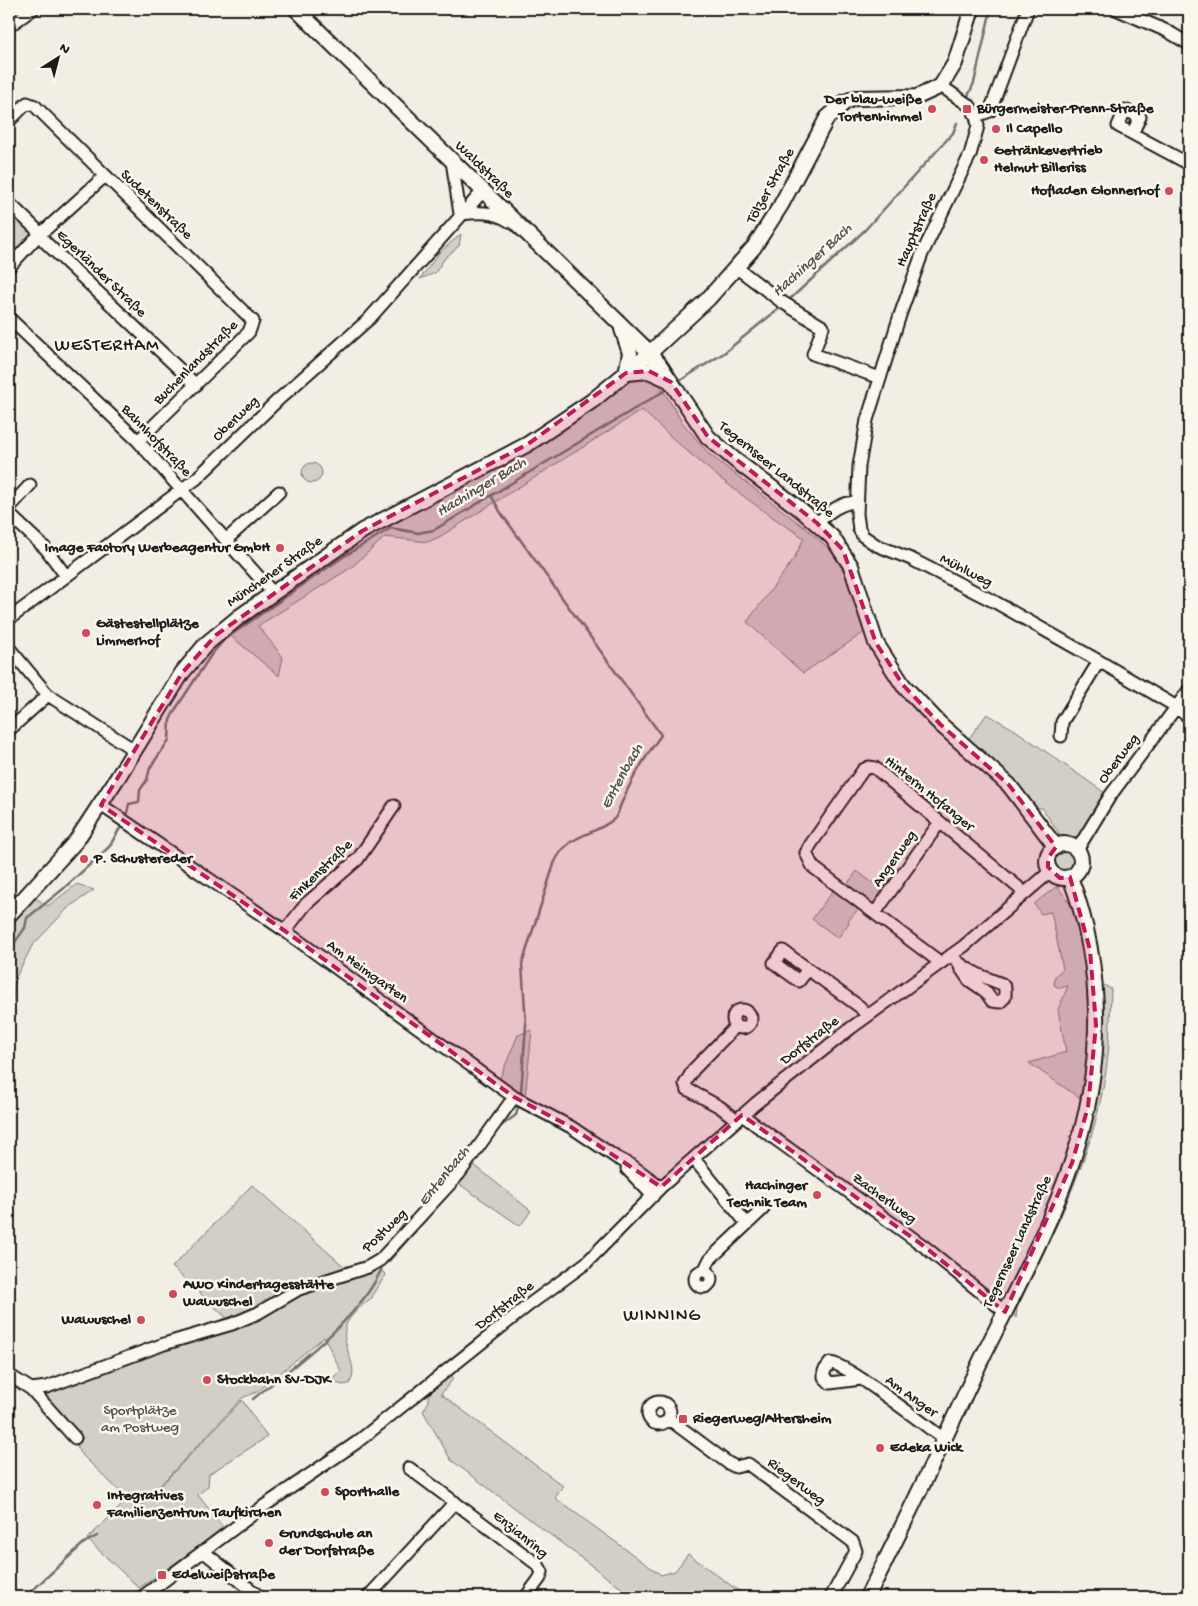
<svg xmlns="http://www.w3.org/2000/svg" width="1198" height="1606" font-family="'Gochi Hand',sans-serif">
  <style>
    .green { fill: #d2cfc6; stroke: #777671 }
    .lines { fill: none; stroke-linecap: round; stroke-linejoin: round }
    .stream { stroke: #716f6b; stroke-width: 2.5 }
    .minor-casing { stroke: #1c1c1c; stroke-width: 15 }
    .major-casing { stroke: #1c1c1c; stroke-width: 18 }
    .minor { stroke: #fbf7ec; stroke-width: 11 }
    .major { stroke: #fbf7ec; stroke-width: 14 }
    .marked { fill: #c2185b; fill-opacity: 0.2; stroke: #c2185b; stroke-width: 4; stroke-dasharray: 10 6; stroke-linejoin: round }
    .poi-dot { fill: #d1495b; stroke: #fbf7ec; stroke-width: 2 }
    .labels { text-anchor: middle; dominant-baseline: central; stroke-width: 5; stroke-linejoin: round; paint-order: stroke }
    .poi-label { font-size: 15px; font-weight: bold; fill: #1c1c1c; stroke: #fbf7ec; text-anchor: start }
    .street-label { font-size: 15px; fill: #1c1c1c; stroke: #fbf7ec }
    .park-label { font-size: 15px; fill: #53524f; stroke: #fbf7ec }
    .water-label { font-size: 16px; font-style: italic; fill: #545351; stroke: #fbf7ec }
    .quarter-label { font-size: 18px; letter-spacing: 1px; fill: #1c1c1c; stroke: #fbf7ec }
  </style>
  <rect width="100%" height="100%" fill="#f2eee4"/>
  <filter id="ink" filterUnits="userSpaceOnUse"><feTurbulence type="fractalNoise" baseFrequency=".02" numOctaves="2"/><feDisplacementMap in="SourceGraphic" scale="10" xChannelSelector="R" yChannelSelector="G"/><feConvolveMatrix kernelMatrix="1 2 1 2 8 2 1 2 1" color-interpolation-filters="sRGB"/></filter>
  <g filter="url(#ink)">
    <path class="green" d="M9,207L34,234L9,260Z
      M461,234L459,246L445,258L435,273L420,279L439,253Z
      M646,378L660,385L682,422L709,454L808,530L836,555L851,587L865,632L803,673L747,622L794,559L804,538C746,501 692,458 642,410L441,536L428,542L385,537L352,567L258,626L283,657L279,676L226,632L364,536L533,450L599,406L629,380Z
      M302 473a10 10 0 1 1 20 0a10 10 0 1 1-20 0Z
      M987,714L1015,730L1105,793L1078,836L1071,841H1064L1042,808L1035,807L1018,787L966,742Z
      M1053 862a12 12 0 1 1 24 0a12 12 0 1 1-24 0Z
      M857,871L886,893L875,907L846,886Z
      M77,884L94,890L69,907L32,946L15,979L12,1012H9V923L32,896L48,906Z
      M1057,886L1073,908L1086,966L1089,1039L1081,1099L1029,1063L1066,1052L1058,1010L1068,986L1060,988L1054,985L1055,976L1063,969L1051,912L1041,914L1034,904Z
      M835,888L860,907L848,921L849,923L838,938L812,919Z
      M1100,983L1111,989C1110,1018 1110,1048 1105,1077C1092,1159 1053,1234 1017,1308L1016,1318L1012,1311L1079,1156Z
      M532,1030L525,1098L499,1080L518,1035Z
      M473,1164L531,1211L520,1226L459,1184Z
      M252,1185L348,1270L380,1269L386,1275L372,1295L373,1297C364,1304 353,1312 347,1323C337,1344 362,1366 349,1384L342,1385L330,1380L341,1371L324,1337L257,1392L242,1398L138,1509L79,1452L77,1445L83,1438L44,1394L67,1382L235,1326L172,1267Z
      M452,1375L453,1379L441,1394L563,1486L555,1498L661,1575L675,1571L688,1554L747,1597H633L451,1460L423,1411L427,1405L429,1393Z
      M242,1400L267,1437L209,1474L208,1486L198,1495L223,1527L197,1548L139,1588L87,1539L127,1500L137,1511Z"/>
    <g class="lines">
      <path class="stream" d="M966,100L974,83L991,9
        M788,301L864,231L953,133L957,123
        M678,382L724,353L782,306
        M491,495L501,513L661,735C646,756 632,777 622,802C619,807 619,815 614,819C593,837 566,833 554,864L522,964L526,1025L521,1092
        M126,818L129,804L139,802L140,790L147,780L150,768L169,740L170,720L175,710L211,655L225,639L343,557L391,528L418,533L434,530L669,388
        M9,946L15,942L25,928L27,918L62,890L109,847L123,823
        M497,1129L516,1115L518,1107
        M388,1262L427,1218
        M253,1399C297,1363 359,1320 382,1268
        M25,1597L84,1543L97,1536"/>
      <g class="minor-casing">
        <path id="minor" d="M1116,9L1167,31L1189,44
          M9,26L33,9
          M941,86L970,106L976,116L978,126L970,155L922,254L900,315L867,420L859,466L857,514L859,529L863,536L876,545L911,559L995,602L1099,661L1170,703L1189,717
          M976,116L990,111L1028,9
          M9,121L27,103L35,106L253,321L249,332L138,441
          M1133,132L1140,117L1125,110L1118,126L1189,164
          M452,161L460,214
          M9,203L36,229L45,242L196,385
          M460,214C479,212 493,211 509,221
          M9,267L34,240L105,176
          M737,268L782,302L823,327L813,354L880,378
          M9,318L138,441L273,593
          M9,508L30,485
          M9,514L46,549L66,576
          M817,523C829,512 841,502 857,502
          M226,540L279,492
          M9,619L196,479L278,400L369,319L483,191
          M9,648L48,695L128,746
          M9,730L48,695
          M1061,736L1062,722L1099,661
          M101,805L285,931L514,1097L571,1127L617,1158L631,1165L661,1187
          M1077,850L1110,796L1189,690
          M875,913L940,822
          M285,931L306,904L358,859L394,806
          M951,955C963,970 986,978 1002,984L1005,988V997L1000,1002L992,1001L985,991L969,980L960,967
          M941,963L813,867L806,853L811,844L863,770L869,767L875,768L1025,893
          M808,969L799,981L774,963L783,951L808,969L809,970L860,1007L867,1016
          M733 1019a9 9 0 1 1 18 0a9 9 0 1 1-18 0Z
          M736,1026L693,1070L685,1084L687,1089L720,1107L737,1120
          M742,1115L925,1247L1005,1312
          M694,1159L747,1224
          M627,1169L653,1196
          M704,1271L710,1259L763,1209
          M695 1279a8 8 0 1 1 16 0a8 8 0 1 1-16 0Z
          M9,1375L31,1389L47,1387L164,1344L232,1324L258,1313L299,1289L368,1267L380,1260L459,1174L514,1097
          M861,1379L830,1383L824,1377V1371L830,1363C845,1362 926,1426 944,1439
          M31,1389L75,1438
          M648 1413a11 11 0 1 1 22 0a11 11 0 1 1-22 0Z
          M669,1419L728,1463L736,1467L748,1464L853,1542L856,1551L831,1597
          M409,1468L538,1565L542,1572L540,1578L526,1597
          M204,1552L260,1597
          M142,1597L264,1506L356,1443L530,1304L586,1263L661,1187L755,1104L851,1028L964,946L1051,871
          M368,1597L455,1502"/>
      </g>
      <g class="major-casing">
        <path id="major" d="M296,9L644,347L659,364L708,437L735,460L800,509L832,537L851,566L876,643L903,685L940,724L1009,785L1056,847
          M622,329L630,353L626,373
          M626,373L649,371L669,380
          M1047 861a17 17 0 1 1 34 0a17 17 0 1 1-34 0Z
          M9,915L76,841L118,777L182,673L206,644L239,617L362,531L528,444L592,401L642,360L708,299L754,247L781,205L827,118L845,102L855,98L917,97L941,86L955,63L972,9
          M867,1597C908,1518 945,1437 983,1356C1014,1293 1049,1229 1072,1162C1104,1070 1105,968 1070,877"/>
      </g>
      <use href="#minor" class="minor"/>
      <use href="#major" class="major"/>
    </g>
  </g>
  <path class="marked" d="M649,371L671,382L708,437L817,523L843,550L876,643L903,685L940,724L1009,785L1056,847L1048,858V867L1060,878L1070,877L1090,950L1096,1025L1088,1107L1072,1163L1005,1312L925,1247L742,1115L661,1187L571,1127L514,1097L285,931L101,805L182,673L216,635L362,531L528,444L626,373Z"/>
  <g class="poi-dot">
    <circle cx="932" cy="109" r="5"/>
    <rect x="962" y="104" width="10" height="10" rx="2.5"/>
    <circle cx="996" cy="129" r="5"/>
    <circle cx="984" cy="160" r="5"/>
    <circle cx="1169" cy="191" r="5"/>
    <circle cx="280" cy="548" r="5"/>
    <circle cx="86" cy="633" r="5"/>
    <circle cx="84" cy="859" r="5"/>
    <circle cx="817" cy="1195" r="5"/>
    <circle cx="173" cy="1294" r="5"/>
    <circle cx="141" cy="1320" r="5"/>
    <circle cx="207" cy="1380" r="5"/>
    <rect x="678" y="1414" width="10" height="10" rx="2.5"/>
    <circle cx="880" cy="1448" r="5"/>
    <circle cx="325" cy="1492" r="5"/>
    <circle cx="97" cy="1505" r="5"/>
    <circle cx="269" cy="1543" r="5"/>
    <rect x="157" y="1570" width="10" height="10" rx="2.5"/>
  </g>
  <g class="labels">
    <g class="poi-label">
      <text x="922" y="100" text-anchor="end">Der blau-weiße<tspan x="922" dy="17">Tortenhimmel</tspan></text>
      <text x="977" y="109">Bürgermeister-Prenn-Straße</text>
      <text x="1006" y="129">Il Capello</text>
      <text x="994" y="151">Getränkevertrieb<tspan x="994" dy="17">Helmut Billeriss</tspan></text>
      <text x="1159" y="191" text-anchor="end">Hofladen Glonnerhof</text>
      <text x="270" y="548" text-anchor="end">Image Factory Werbeagentur GmbH</text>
      <text x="96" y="624">Gästestellplätze<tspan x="96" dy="17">Limmerhof</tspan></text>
      <text x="94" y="859">P. Schustereder</text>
      <text x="807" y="1186" text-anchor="end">Hachinger<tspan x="807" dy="17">Technik Team</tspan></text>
      <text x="183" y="1285">AWO Kindertagesstätte<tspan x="183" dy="17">Wawuschel</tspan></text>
      <text x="131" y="1320" text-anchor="end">Wawuschel</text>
      <text x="217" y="1380">Stockbahn SV-DJK</text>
      <text x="693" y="1419">Riegerweg/Altersheim</text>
      <text x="890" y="1448">Edeka Wick</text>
      <text x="335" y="1492">Sporthalle</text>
      <text x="107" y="1496">Integratives<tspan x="107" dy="17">Familienzentrum Taufkirchen</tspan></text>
      <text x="279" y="1534">Grundschule an<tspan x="279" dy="17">der Dorfstraße</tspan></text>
      <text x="172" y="1575">Edelweißstraße</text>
    </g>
    <g class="street-label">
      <text transform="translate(484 170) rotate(44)">Waldstraße</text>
      <text transform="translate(771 186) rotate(-61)">Tölzer Straße</text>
      <text transform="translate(156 205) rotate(44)">Sudetenstraße</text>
      <text transform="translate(917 230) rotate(-66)">Hauptstraße</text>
      <text transform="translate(101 274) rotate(44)">Egerländer Straße</text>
      <text transform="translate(196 363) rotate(-45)">Buchenlandstraße</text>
      <text transform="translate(236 419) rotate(-44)">Oberweg</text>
      <text transform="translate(156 441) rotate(46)">Bahnhofstraße</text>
      <text transform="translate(776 470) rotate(39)">Tegernseer Landstraße</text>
      <text transform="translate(966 571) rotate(27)">Mühlweg</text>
      <text transform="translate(275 572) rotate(-35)">Münchener Straße</text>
      <text transform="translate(1119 759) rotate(-53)">Oberweg</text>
      <text transform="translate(929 794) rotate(39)">Hinterm Hofanger</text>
      <text transform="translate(895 859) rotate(-55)">Angerweg</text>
      <text transform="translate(321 871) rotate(-44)">Finkenstraße</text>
      <text transform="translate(367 972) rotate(36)">Am Heimgarten</text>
      <text transform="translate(810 1041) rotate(-38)">Dorfstraße</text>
      <text transform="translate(884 1199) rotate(36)">Zacherlweg</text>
      <text transform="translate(385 1231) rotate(-44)">Postweg</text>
      <text transform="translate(1018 1242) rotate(-65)">Tegernseer Landstraße</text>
      <text transform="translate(505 1306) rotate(-38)">Dorfstraße</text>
      <text transform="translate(911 1397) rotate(36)">Am Anger</text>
      <text transform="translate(796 1482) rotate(37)">Riegerweg</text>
      <text transform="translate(520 1535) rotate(39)">Enzianring</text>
    </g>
    <g class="park-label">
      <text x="140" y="1411">Sportplätze<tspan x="140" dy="17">am Postweg</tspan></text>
    </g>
    <g class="water-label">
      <text transform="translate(813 261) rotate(-42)">Hachinger Bach</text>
      <text transform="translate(482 488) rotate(-31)">Hachinger Bach</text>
      <text transform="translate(623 777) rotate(-61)">Entenbach</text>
      <text transform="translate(445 1177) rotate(-51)">Entenbach</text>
    </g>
    <g class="quarter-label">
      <text x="107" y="346">WESTERHAM</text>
      <text x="662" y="1316">WINNING</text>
    </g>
  </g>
  <rect width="1198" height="1606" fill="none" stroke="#fbf7ec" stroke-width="30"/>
  <rect x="15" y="15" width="1168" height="1576" fill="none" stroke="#1c1c1c" stroke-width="2" filter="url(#ink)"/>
  <g transform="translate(58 58) rotate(36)" stroke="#fbf7ec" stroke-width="4" paint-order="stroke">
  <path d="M0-4L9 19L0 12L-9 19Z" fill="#1c1c1c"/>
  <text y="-8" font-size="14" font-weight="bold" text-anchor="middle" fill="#1c1c1c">N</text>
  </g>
</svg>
